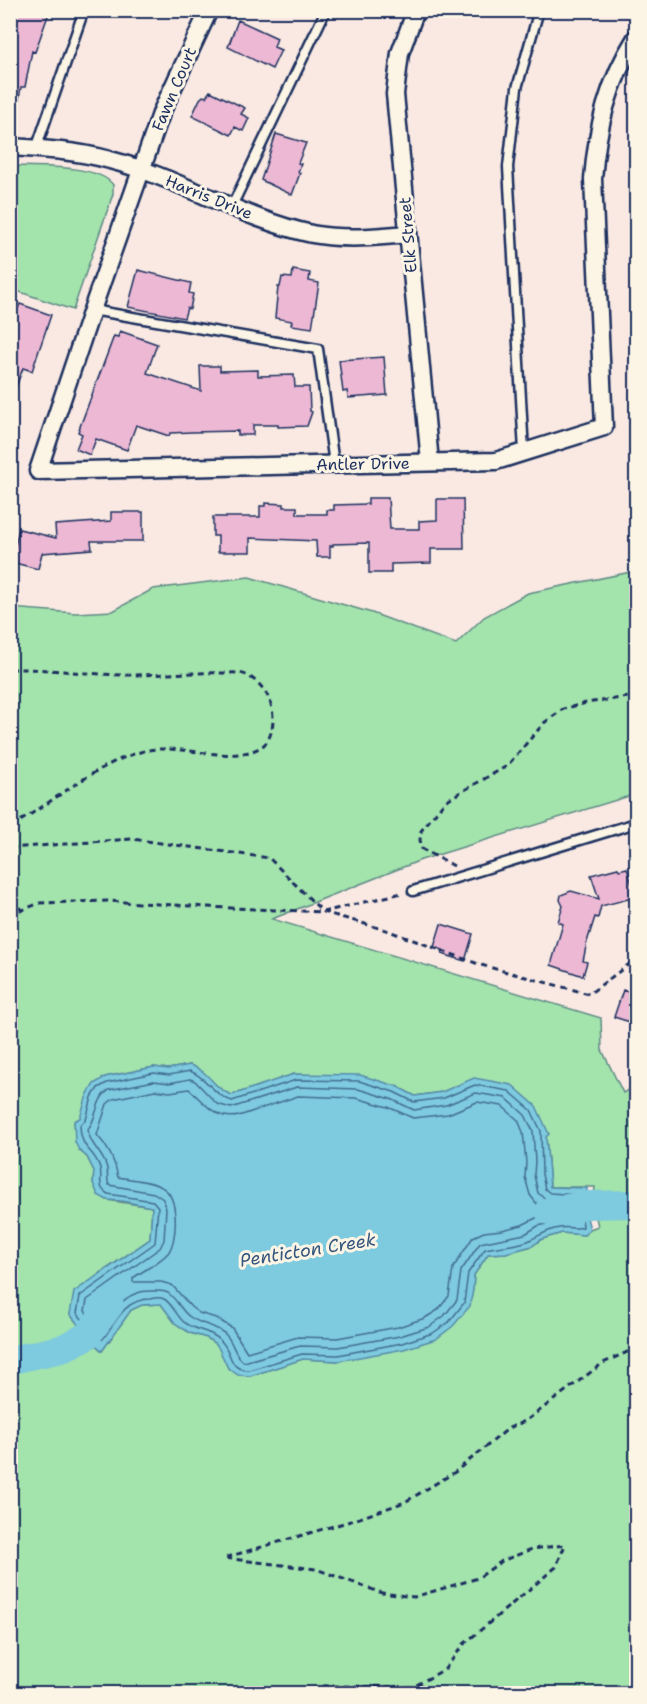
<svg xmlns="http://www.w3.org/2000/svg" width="647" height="1704" font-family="'Shantell Sans',sans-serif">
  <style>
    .green { fill: #a3e3ac; stroke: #5f8985; stroke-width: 1.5; fill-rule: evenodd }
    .water { fill: #7ecade; stroke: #568cab; stroke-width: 1.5 }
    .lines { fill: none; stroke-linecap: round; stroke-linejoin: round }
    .shore { stroke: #436d91; stroke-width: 1.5 }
    .river { stroke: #7ecade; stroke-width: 28 }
    .building { fill: #ecb8d4; stroke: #1b2f5e; stroke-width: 1.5 }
    .lane-casing { stroke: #1b2f5e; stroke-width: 13 }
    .street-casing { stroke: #1b2f5e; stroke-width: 21 }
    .path { stroke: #1b2f5e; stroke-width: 3; stroke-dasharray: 6 4.5; stroke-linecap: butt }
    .lane { stroke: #fcf5e5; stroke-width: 8 }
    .street { stroke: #fcf5e5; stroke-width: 16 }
    .labels { text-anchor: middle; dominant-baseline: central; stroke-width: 6; stroke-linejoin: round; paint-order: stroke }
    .street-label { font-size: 16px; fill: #1b2f5e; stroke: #fcf5e5 }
    .water-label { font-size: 18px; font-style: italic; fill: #34567e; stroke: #fcf5e5 }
  </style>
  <rect width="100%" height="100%" fill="#f9e9e2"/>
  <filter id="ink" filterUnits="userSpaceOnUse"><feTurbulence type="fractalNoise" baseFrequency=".0167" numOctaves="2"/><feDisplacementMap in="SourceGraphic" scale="12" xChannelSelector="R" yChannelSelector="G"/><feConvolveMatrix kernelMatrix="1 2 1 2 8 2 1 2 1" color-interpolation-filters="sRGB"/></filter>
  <g filter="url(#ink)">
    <path class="green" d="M11,166C35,167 99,164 113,185V194L73,310L11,289Z
      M636,571V794L421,860L272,919L601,1018L602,1050L623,1093L636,1085V1693H11L10,608L76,613L113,611L153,589L249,577L372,613L456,644L484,617L528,593ZM190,1065L225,1092L232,1095L294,1074L396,1086L415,1096L442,1092L474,1079L546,1137L550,1187H595L593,1205L598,1226L590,1229L584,1235L562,1233L542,1239L532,1246L506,1253L488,1254L474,1275L473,1290L338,1361L303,1359L250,1376L228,1368L218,1345L207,1338L190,1333L175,1323L161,1304L142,1305L131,1310L102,1351L87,1336L70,1314L99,1274L150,1239L152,1207L107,1200L93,1183L94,1171L87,1157L79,1150L74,1122L80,1118L105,1077L154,1067L168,1069Z"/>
    <path class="water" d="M190,1065C210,1071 213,1089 232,1095L294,1074L360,1075L396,1086L415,1096L442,1092L474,1078L512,1085L536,1106L549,1134L546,1137L550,1187L587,1188L586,1214L590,1229L584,1235L562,1233L542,1239L532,1246L506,1253L488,1254L474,1275L473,1290L470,1306L453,1326L436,1339L404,1349L338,1361L303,1359L250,1376L238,1375L228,1368L217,1345L207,1338L190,1333L175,1323L161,1304L142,1305L131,1310L102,1351L87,1336L70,1314L74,1292L150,1239L152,1207L122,1201L107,1200L98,1195L93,1183L94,1171L87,1157L79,1150L75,1142L74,1121L80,1118L87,1095L94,1084L105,1077L154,1067L168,1069Z"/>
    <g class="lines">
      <path class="shore" d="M190,1071C207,1077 214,1096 232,1101L296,1080L359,1081L394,1092L414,1102L444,1098L475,1085L509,1091L531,1110L541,1131L542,1174L545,1189L550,1193L580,1195L583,1227C576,1230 567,1226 559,1228C547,1230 539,1236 528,1241C514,1246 499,1246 485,1249L468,1273L464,1303L449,1322L433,1333L402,1343L338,1355L302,1354L249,1370C228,1370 233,1354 222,1342C213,1331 196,1331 185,1323C177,1317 172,1303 164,1299C160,1297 154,1298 150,1299C125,1299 116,1321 103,1339L100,1340L77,1313L80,1296L155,1243L158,1207L153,1201L108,1194C96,1187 103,1179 100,1168C94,1148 81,1152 80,1125L86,1120L92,1097L98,1088L107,1083L154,1073L169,1075Z
        M190,1079L195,1081L217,1104L231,1108L297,1087L358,1089L391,1099L414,1110L446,1105L476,1093L506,1098L525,1115L533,1131L535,1161L534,1175L538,1193L547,1200L572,1201L573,1218L538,1226L525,1234L480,1243L461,1271L457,1300L444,1316L429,1327L400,1336L338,1347L300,1346L244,1362C234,1356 234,1343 226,1335C216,1325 201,1325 190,1317C181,1311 177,1299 168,1293C163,1290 156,1291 150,1291C125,1291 116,1309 102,1328H99L85,1311L87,1300L160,1248L164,1240L166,1209L163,1199L154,1193L109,1185C106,1178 109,1172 106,1165C101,1151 89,1144 88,1129C98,1117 95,1099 109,1090L154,1081L169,1083Z
        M189,1089C204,1103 217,1121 239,1116L298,1096L356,1098L388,1107L413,1118L448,1114L477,1102L502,1106L518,1120L523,1132L526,1162L525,1177L530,1195L537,1204L547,1209L548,1212L522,1225L502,1230L484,1232L473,1237L453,1268L449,1296L438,1310L425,1318L398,1327L337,1338L298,1337L247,1352L232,1328L216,1318L199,1313L191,1307L172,1285L161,1282H133V1278C144,1270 159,1263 168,1253C178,1240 179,1197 163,1188C151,1180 131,1180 118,1177C115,1160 109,1148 97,1135L107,1104L113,1099L155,1090L170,1092Z"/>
      <path class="river" d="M549,1211L586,1205L636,1204
        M10,1358L16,1359L61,1349L87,1336L110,1305"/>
    </g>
    <path class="building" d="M10,10H50L35,52L32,51L25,87H21L17,111H10Z
      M238,20L277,38L274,47L281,50L272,69L228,47Z
      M210,91L245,108L241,114L249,118L243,131L235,127L231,135L192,116L200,99L203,96L206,97Z
      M276,134L306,143L298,163L301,164L298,172L300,173L292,195L261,180Z
      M138,270L191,283L189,293L193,294L190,309L187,308L184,318L128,307Z
      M293,270L310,273L309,281L319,283L312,328L291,325L292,321L275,318L278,287H280L282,277L292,278Z
      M20,304L51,315L32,371L23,368L12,398H10V326Z
      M120,331L157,344L147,373L201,391L200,366H220V371L258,370V376L294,375L295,387H309L310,411L312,412L307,426L278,427V425H253V435H238V431L192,432L170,433L169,436L136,425L127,450L96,439L90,455L76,449L82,434L78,432L114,336L118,337Z
      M384,357L387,395L348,398L347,391L343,392L339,360Z
      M368,498H388L390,529H419V521L437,520V499H463L464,549H431V563L391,564V573H369V543L333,544V546H330V557H317L316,541L250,538V552H218V536H213V517H260V506H265V503L284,504V507H297V514H327V510H334V505L368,504Z
      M111,512H143V541H91L92,549L42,553L38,569L11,562L19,529L56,538L55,525L111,521Z
      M618,868L619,870L627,868L636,897L601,906L598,918L595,917L587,942L583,961L587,962L583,976L551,965L563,924L558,922L563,906L560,900L561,895L571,891L599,899L591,875Z
      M441,924L473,934L465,961L442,954L443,950L434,947Z
      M623,990L636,995V1024L614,1017Z"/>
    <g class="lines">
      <g class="lane-casing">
        <path id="lane" d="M36,149L84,10
          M232,206L326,10
          M92,310L318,349L334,464
          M524,452L508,167L517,88L539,10
          M413,891L636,823"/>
      </g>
      <g class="street-casing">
        <path id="street" d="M209,10L162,111L92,310L38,471L496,461L604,427L593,179C597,128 608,82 636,38
          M416,10L400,53L395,94L430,462
          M10,147C44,149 78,151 110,160C180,178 242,219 312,234C344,240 377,237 408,234"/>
      </g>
      <path class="path" d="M10,669C50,668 89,675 128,675C160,675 192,672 224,673C231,673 240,672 246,675C263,683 273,700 273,719C273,728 270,742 261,747C230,765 183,744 149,750C101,759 53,803 10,827
        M10,848L132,839L269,858L323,912L386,930L481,965L589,994L636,959
        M454,866L422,849L420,840L421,831L445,801L507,766L544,723L563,709L586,703L636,696
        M10,902L23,910
        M10,915L40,903L107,901L208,907L323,912L402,893
        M303,1694L324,1686L413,1687L445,1669L464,1644L556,1567L565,1545L532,1549L502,1561L478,1578L414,1597L382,1593L316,1569L224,1558L354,1520L405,1502L455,1472L509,1428L527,1420L603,1363L636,1348"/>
      <use href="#lane" class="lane"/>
      <use href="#street" class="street"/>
    </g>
  </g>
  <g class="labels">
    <g class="street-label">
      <text transform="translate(174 89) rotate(-67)">Fawn Court</text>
      <text transform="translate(209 197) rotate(22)">Harris Drive</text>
      <text transform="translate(408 235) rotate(-95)">Elk Street</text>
      <text transform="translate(363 464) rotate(-1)">Antler Drive</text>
    </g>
    <g class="water-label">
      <text transform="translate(308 1250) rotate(-9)">Penticton Creek</text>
    </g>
  </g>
  <rect width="647" height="1704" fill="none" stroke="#fcf5e5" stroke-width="36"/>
  <rect x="18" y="18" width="611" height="1668" fill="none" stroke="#1b2f5e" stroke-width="2" filter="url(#ink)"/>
</svg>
